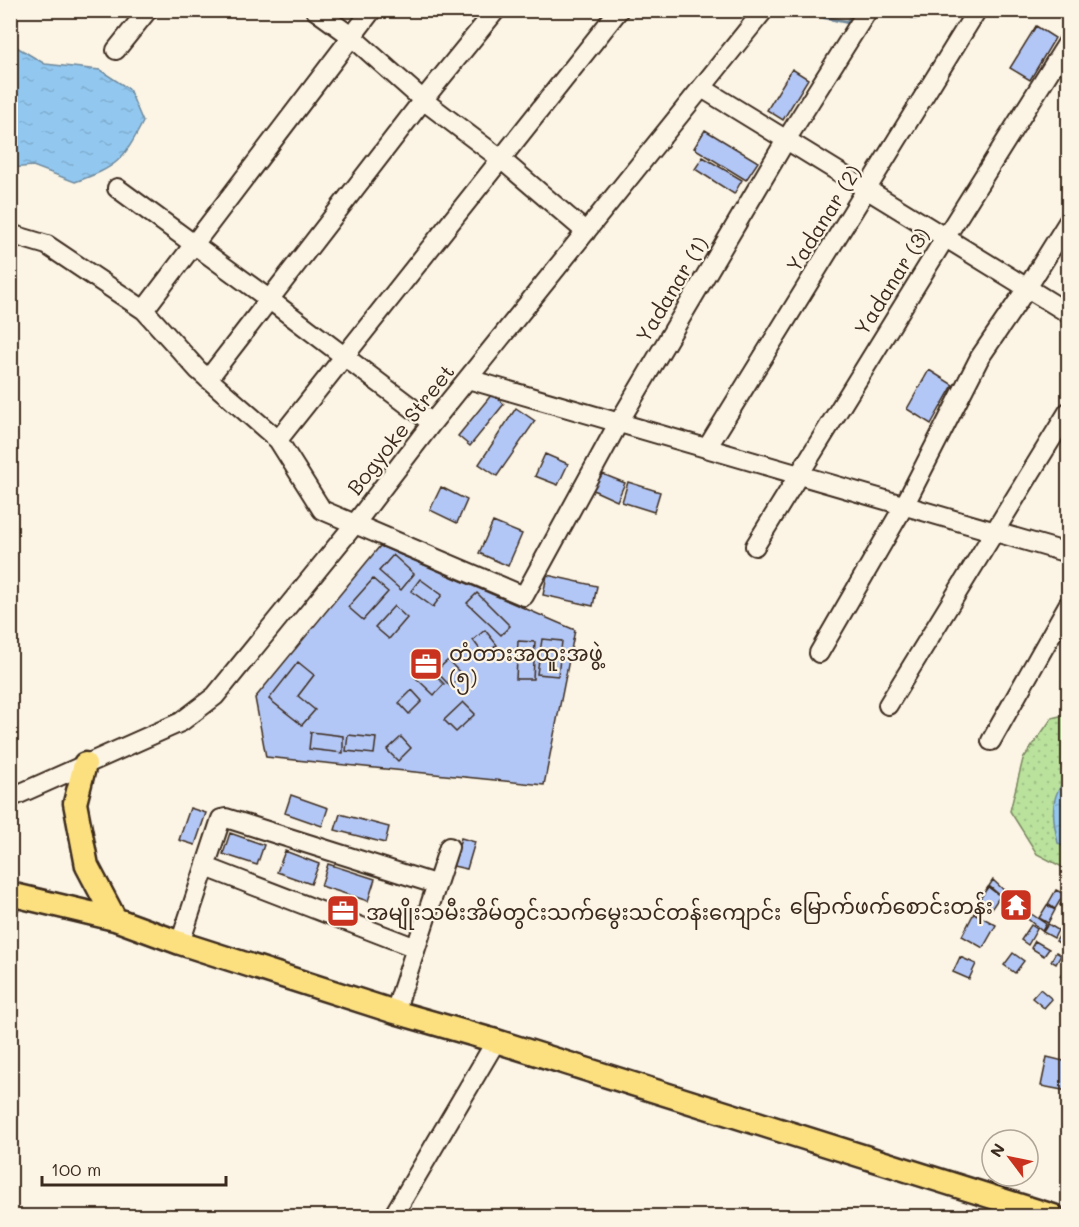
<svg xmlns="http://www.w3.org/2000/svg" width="1079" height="1227" font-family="Mali,'Noto Sans Myanmar',sans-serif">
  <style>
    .grass { fill: url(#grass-dots); stroke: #7a865e; stroke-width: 1.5 }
    .water { fill: url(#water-ripples); stroke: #6f899c; stroke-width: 1.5 }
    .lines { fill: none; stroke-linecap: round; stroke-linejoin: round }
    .stream { stroke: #6f899c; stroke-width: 4 }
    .building { fill: #b3c7f6; stroke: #3b2a1e; stroke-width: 1.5 }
    .minor-casing { stroke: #3b2a1e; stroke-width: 22 }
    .major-casing { stroke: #3b2a1e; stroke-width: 27 }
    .minor { stroke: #fcf5e5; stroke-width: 18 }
    .major { stroke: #fce080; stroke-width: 22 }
    .labels { text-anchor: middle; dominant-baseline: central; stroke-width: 4.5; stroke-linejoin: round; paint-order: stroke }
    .street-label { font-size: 21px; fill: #3b2a1e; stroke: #fcf5e5 }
    .poi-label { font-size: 21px; fill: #3b2a1e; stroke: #fcf5e5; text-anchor: start }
  </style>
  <defs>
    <pattern id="grass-dots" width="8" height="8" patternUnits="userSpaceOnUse" patternTransform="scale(1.5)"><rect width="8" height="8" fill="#bae29d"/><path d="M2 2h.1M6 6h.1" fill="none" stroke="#a1c287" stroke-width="1.8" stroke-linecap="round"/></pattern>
    <pattern id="water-ripples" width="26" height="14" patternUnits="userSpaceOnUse" patternTransform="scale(1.5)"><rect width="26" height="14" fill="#92c8f0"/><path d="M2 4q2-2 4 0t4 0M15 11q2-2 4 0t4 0" fill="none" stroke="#7faccd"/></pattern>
  </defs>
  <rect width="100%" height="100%" fill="#fcf5e5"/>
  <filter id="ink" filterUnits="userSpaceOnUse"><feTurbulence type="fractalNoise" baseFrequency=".0167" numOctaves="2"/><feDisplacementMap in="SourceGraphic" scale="12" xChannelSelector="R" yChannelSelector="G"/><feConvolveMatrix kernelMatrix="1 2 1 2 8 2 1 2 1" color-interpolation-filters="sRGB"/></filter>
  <g filter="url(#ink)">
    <path class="grass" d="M1068,714V870L1037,854L1010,811L1023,759L1052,718Z"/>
    <path class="water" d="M10,43L45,64L100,70L129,89L143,122C123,161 117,167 75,182L33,166L11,168Z
      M1068,779V850L1058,843C1053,821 1048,794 1068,779Z"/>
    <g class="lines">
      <path class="stream" d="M745,10H749
        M811,10L824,17L847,22L856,10
        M899,10L915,18L921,10
        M1053,10L1068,19"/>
    </g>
    <path class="building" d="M1036,26L1055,38L1030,80L1010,68Z
      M792,69L808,79L783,120L767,110Z
      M705,130L758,162L746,180L694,148Z
      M703,157L742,180L734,194L695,169Z
      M929,370L953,385L931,424L907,409Z
      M492,394L504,404L470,446L458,436Z
      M516,408L535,421L497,476L479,464Z
      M545,454L568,464L558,485L535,476Z
      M600,473L625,483L617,501L593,490Z
      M628,482L660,492L654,512L622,502Z
      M441,487L467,500L457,523L430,510Z
      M493,522L522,534L508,566L479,553Z
      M380,546L575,630L544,785L266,757L255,698Z
      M393,555L414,574L401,590L379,571Z
      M547,575L597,586L593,606L543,595Z
      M373,579L388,592L363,620L348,607Z
      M420,579L442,595L433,607L411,591Z
      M477,593L510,626L501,635L467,603Z
      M394,606L407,618L389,639L375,627Z
      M485,630L497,645L484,655L473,640Z
      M542,639L562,641L558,676L537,674Z
      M518,641L535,642L533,679H516Z
      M448,660L462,675L450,686L436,671Z
      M298,662L314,675L298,696L315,710L302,725L269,699Z
      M426,666L444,684L434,695L415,677Z
      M412,690L422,701L409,714L399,703Z
      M463,702L475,714L456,732L444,720Z
      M311,732L343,736V753L309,749Z
      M348,735L376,738L374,754L346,751Z
      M401,737L411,748L398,761L387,750Z
      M291,795L328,808L322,826L285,813Z
      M190,808L206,813L195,845L179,840Z
      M340,814L389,827L385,843L335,830Z
      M230,833L264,845L257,865L223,854Z
      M461,838L475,842L467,869L453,866Z
      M285,851L319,864L311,884L277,872Z
      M328,864L375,879L368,901L321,886Z
      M993,880L1024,909L1046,924L1042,931L989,886Z
      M988,887L1000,896L992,908L979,900Z
      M1056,890L1064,894L1055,909L1048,904Z
      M1066,896L1068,898V910L1060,905Z
      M1047,905L1055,910L1048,923L1039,918Z
      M974,913L996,925L983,948L962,936Z
      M1067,919L1068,920L1067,934L1060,930Z
      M1048,924L1058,930L1054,938L1043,932Z
      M1031,925L1037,929L1028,945L1021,940Z
      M1061,933L1068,937L1064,946L1056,941Z
      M1035,941L1049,949L1044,956L1031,948Z
      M1056,952L1061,955L1056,964L1051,961Z
      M1013,953L1024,961L1015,973L1004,965Z
      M960,957L976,964L969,979L953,972Z
      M1068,962V981L1060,976Z
      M1040,989L1052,999L1044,1008L1032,998Z
      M1047,1057L1068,1062V1091L1041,1086Z"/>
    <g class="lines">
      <g class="minor-casing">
        <path id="minor" d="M315,10L351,36L423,100L502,160L586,232
          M116,50L148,10
          M702,88L1068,313
          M117,188L270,300L432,423
          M10,234L47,245L144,310L198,370L278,440L322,510L524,596L619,422L786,140L868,10
          M144,310L372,10
          M208,379L423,100L496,10
          M468,379L1068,553
          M278,440L619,10
          M707,448L977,10
          M755,546L945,238L1068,42
          M819,653L904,506L980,357L1027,288L1068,222
          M888,705L1068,412
          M991,741L1068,605
          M10,798L181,722L215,696L354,525L432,423L764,10
          M206,867L416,948
          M180,943L221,819L226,818L435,884
          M395,1012L449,847
          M393,1216L496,1041"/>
      </g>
      <g class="major-casing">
        <path id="major" d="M85,764L75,803L87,866L115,919
          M10,894L115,919L180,943L395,1012L496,1041L1053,1216"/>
      </g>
      <use href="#minor" class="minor"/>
      <use href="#major" class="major"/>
    </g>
  </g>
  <defs>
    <g id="office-square" transform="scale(1.725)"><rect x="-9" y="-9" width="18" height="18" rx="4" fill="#c8321e" stroke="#fcf5e5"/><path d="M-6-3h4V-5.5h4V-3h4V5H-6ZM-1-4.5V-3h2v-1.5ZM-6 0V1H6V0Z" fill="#fff"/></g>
    <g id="temple-square" transform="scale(1.725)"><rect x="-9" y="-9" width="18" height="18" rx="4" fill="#c8321e" stroke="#fcf5e5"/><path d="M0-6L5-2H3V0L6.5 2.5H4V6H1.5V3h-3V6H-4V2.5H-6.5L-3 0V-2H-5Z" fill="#fff"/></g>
  </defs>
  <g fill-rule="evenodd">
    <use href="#office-square" x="426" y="664"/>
    <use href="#temple-square" x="1016" y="905"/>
    <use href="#office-square" x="343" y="911"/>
  </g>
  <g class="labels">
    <g class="street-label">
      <text transform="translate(823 218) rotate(-58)">Yadanar (2)</text>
      <text transform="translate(891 281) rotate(-58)">Yadanar (3)</text>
      <text transform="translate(671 289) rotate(-59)">Yadanar (1)</text>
      <text transform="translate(400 429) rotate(-52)">Bogyoke Street</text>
    </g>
    <g class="poi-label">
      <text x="449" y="652">တံတားအထူးအဖွဲ့<tspan x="449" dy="24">(၅)</tspan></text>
      <text x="993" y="905" text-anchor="end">မြောက်ဖက်စောင်းတန်း</text>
      <text x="366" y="911">အမျိုးသမီးအိမ်တွင်းသက်မွေးသင်တန်းကျောင်း</text>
    </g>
  </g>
  <rect width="1079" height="1227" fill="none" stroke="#fcf5e5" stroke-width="36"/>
  <rect x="18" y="18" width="1043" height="1191" fill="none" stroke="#3b2a1e" stroke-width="2" filter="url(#ink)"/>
  <g transform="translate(1010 1158) rotate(302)"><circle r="28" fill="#fcf5e5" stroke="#afa495" stroke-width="1.5"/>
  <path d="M0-4.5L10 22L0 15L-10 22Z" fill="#c8321e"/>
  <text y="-9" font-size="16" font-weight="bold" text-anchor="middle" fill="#3b2a1e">N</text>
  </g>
  <path d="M42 1176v9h184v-9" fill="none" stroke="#3b2a1e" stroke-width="3"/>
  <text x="51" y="1176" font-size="18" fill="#3b2a1e" stroke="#fcf5e5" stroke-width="4.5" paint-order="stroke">100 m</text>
</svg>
